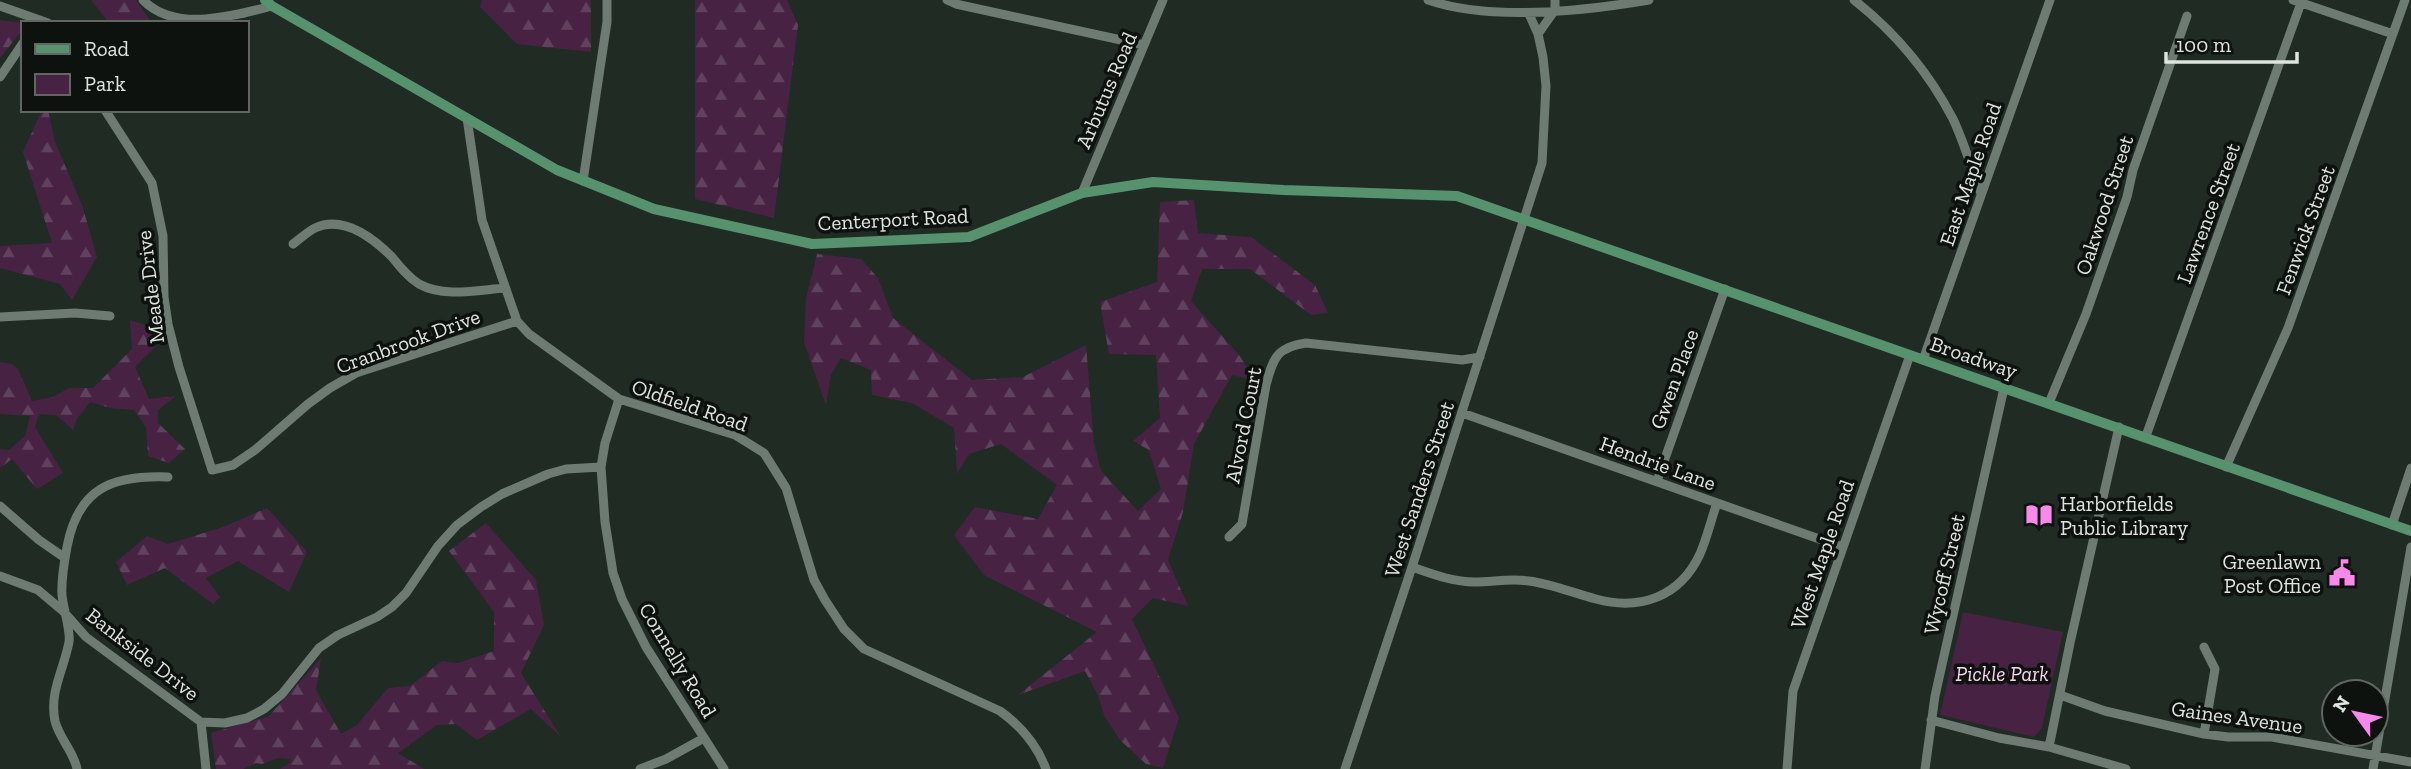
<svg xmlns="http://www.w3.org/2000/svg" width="2411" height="769" font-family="'Zilla Slab',serif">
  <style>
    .forest { fill: url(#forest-firs) }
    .green { fill: #472243 }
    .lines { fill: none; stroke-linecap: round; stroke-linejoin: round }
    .minor { stroke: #6e7b72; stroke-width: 9 }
    .major { stroke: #57926f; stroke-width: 10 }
    .labels { text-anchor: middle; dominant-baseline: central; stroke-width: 7; stroke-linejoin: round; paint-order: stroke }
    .street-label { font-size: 21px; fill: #dee5e0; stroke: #0d120f }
    .poi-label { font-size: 21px; fill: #dee5e0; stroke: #0d120f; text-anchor: start }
    .park-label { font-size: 21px; font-style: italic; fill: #fad4f3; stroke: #0d120f }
  </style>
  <defs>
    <pattern id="forest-firs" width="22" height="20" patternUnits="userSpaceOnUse" patternTransform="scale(1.75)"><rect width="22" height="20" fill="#472243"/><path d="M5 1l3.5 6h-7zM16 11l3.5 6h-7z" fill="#61425e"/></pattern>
  </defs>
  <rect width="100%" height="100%" fill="#1f2b23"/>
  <path class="forest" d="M91,0H136L150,20L149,23H109Z
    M482,0H591V52L517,44L480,7Z
    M695,0H787L798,25L774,218L695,199Z
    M0,20L24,23L23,29L0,58Z
    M42,110H48L55,142L82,205L97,257L72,300L60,284L0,268V246L52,243L23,152Z
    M1194,200L1198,233L1251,237L1315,285L1328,313L1311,315L1250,269H1202L1191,301L1239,355L1256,381L1232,375L1194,444L1183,512L1168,560L1188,606L1153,598L1132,619L1179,718L1163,768L1146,764L1120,740L1104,715L1098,695L1085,671L1018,695L1097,632L984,575L954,535L975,507L1038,519L1057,485L1001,444L969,454L957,474L954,428L912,403L872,395L871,370L841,358L831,375L826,405L804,342L806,299L817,254L861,259L878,278L893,318L972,380L1023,377L1086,345L1094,443L1101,471L1138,511L1161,489L1149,450L1133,441L1160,418L1156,355L1109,354L1100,302L1157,282L1160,202Z
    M130,320L157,329L155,347L135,367L149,399L176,396L158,410V423L185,449L169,463L148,456L146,427L134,410L110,408L90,402L77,419L73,430L56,415L39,414L35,427L63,473L37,489L12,459L0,468V449L9,450L25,436L30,416L0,414V362L12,364L18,369L32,401L53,397L69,388H93L132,349Z
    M267,508L307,552L289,592L238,561L206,578L220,597L213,604L165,568L127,585L116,562L147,536L168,544L223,527Z
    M486,523L536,580L544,625L521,673L561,737L531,709L477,740L456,724L437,725L398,753L424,769H280L290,763L291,759L278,758L262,764L256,763L243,769H216L211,733L269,716L321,658L316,690L341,734L357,725L388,688L410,686L442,661L458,663L494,651V612L449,551Z"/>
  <path class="green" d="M1963,612L2063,632L2042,728L2034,737L1940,715Z"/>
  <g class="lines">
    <path class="minor" d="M143,0C175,33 232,16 272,6
      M947,0L956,4L1144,45
      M1428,0C1492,22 1584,11 1649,0
      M1854,0C1896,33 1928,71 1953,119C1964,142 1972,170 1981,194
      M2293,0L2393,34
      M0,6L48,23
      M1538,34L1555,10V0
      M0,77L23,43
      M105,110L152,183L163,236L164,297L168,324L179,367L212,470L233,465L255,450L308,404L330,388L356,373L517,321
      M467,118L482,220L517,321L529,334L619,399L735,435L764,453L786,488L814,580L825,600L844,629L864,649L1000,711C1021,726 1037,745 1046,769
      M583,181L607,22V0
      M1082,193L1163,0
      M293,244C300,239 307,232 315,228C343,215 373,238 392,257C400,267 408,277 419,284C444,298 478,290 505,288
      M0,317L75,313L110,316
      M1923,360L2050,0
      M619,399L605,443L601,467L605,522L613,573L622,599L646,647L724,769
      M2049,403L2086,314L2127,197L2133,170L2187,16
      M1462,413L1842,547
      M2146,436L2302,0
      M2226,467L2288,328L2405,0
      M1657,481L1725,289
      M0,506L39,540L65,558
      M2392,525L2411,468
      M1229,537L1242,524L1266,385C1273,358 1277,347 1306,343L1462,360L1480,357
      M1412,567C1432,574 1453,582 1475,582C1493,582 1510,578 1529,581C1552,584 1573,593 1596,599C1640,611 1680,597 1700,554C1707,538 1711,520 1717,503
      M0,576L38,590L63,611L86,637L201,722L225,723L247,718L264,709L282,694L319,648L338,635L377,617L392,607L406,593L438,546L457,525L481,507L502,494L548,474L566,469L601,467
      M2060,695L2105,711L2204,734L2228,737H2272L2411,762
      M1931,720L1999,738L2049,747L2070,643L2119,427
      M201,722L206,769
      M2204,734L2215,669L2204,647
      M2049,747L2126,769
      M77,769C74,752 59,738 55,721C49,692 64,669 69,642C71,631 63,608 62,595C61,579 64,563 67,547C78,488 112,475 168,477
      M640,769L666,759L704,738
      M1345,769L1412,567L1542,163L1546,86L1543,57L1538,34L1529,14
      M1787,769L1793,691L1910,355
      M1925,769L1935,696L2004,388
      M2373,769L2411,547"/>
    <path class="major" d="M265,0L272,6L557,170L654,209L812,244L969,237L1082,193L1153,182L1284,190L1457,196L2411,531"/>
  </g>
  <defs>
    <g id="library-bare" transform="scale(2.1)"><path d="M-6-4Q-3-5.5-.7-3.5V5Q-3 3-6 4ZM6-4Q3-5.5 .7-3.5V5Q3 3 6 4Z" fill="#f888ea" stroke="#0d120f" stroke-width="2.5" paint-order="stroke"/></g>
    <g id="civic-bare" transform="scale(2.1)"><path d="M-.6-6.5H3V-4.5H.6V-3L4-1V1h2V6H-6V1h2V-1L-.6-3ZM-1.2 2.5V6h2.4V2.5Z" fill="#f888ea" stroke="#0d120f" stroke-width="2.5" paint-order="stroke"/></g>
  </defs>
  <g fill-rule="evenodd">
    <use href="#library-bare" x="2039" y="515"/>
    <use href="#civic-bare" x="2342" y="573"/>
  </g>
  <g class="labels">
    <g class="street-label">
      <text transform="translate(1106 90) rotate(-67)">Arbutus Road</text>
      <text transform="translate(1970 174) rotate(-71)">East Maple Road</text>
      <text transform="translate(2104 205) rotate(-72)">Oakwood Street</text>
      <text transform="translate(2208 213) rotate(-70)">Lawrence Street</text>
      <text transform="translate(893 219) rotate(-3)">Centerport Road</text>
      <text transform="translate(2305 230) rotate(-70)">Fenwick Street</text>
      <text transform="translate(150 287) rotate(-97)">Meade Drive</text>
      <text transform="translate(408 341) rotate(-20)">Cranbrook Drive</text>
      <text transform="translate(1974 357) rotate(19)">Broadway</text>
      <text transform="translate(1674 379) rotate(-70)">Gwen Place</text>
      <text transform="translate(690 405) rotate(19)">Oldfield Road</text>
      <text transform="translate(1243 425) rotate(-79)">Alvord Court</text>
      <text transform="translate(1658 463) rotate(20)">Hendrie Lane</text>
      <text transform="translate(1419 489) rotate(-72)">West Sanders Street</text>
      <text transform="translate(1822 554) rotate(-71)">West Maple Road</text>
      <text transform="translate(1944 574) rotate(-77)">Wycoff Street</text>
      <text transform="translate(143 654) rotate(38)">Bankside Drive</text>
      <text transform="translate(678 660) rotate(59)">Connelly Road</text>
      <text transform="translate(2237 717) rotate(8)">Gaines Avenue</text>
    </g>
    <g class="poi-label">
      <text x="2060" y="503">Harborfields<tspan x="2060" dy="24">Public Library</tspan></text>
      <text x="2321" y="561" text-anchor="end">Greenlawn<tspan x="2321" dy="24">Post Office</tspan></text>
    </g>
    <g class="park-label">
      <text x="2002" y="673">Pickle Park</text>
    </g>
  </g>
  <rect x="21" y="21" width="228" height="91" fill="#0d120f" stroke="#616663" stroke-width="2"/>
  <rect x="35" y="44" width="35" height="10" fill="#57926f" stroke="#616663" stroke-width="2"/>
  <text x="84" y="56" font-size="21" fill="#dee5e0">Road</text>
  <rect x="35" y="74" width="35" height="21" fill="#472243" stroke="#616663" stroke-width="2"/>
  <text x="84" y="91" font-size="21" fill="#dee5e0">Park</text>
  <g transform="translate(2355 713) rotate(303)"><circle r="33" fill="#0d120f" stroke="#616663" stroke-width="2"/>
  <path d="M0-5L12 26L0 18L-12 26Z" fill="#f888ea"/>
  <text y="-10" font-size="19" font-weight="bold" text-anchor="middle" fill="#dee5e0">N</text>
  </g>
  <path d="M2166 52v10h131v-10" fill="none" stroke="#dee5e0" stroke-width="3.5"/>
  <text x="2176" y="52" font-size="21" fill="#dee5e0" stroke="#0d120f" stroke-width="5" paint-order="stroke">100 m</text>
</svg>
